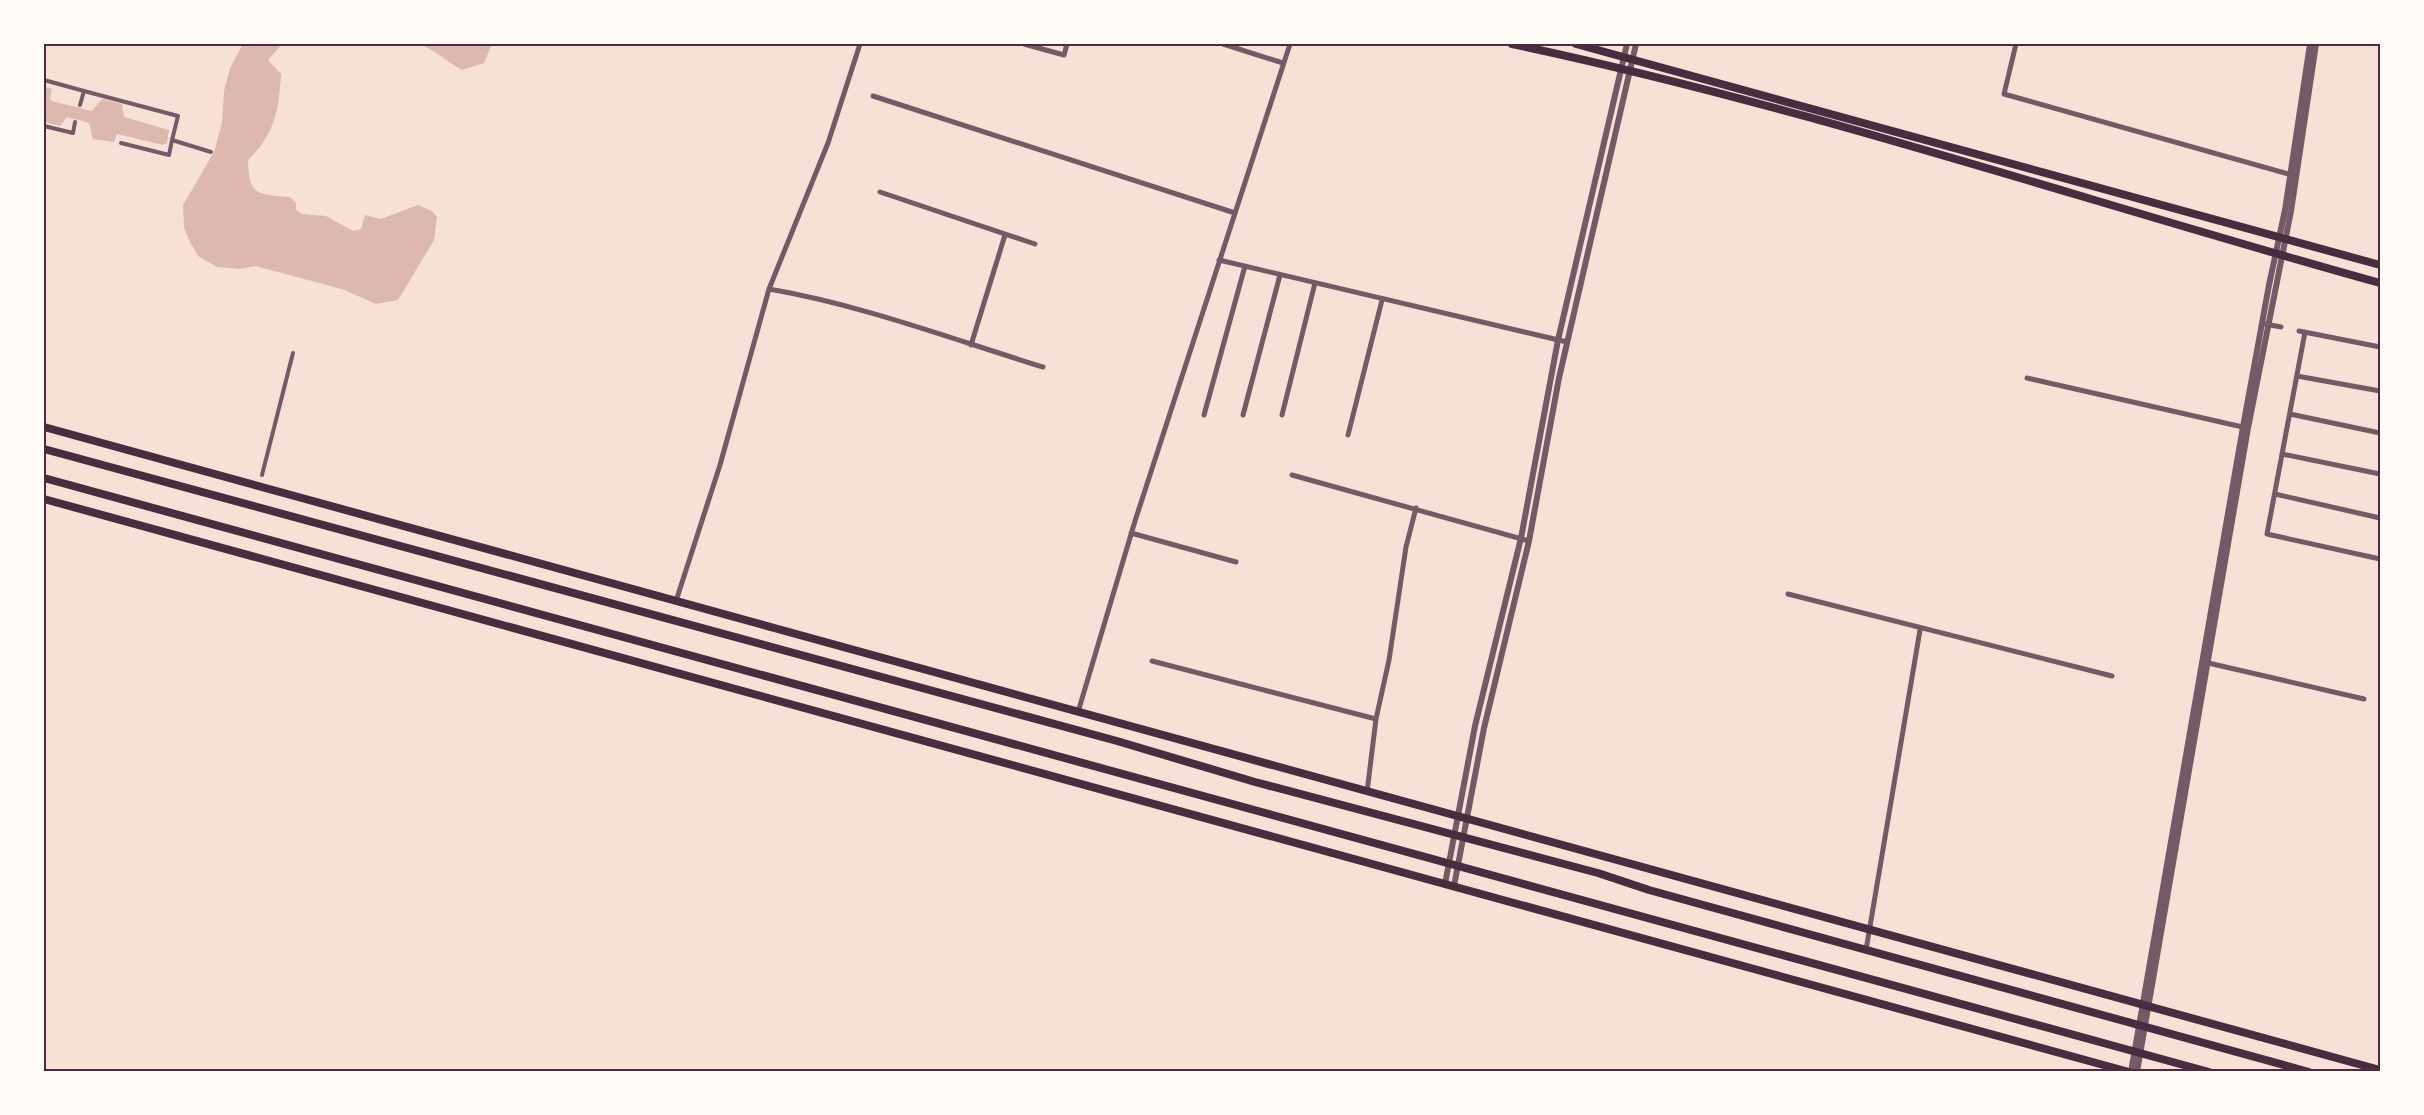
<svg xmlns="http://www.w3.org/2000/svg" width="2424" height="1115" font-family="'Exo 2',sans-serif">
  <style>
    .water { fill: #dcb8b0 }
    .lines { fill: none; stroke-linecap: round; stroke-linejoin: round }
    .pedestrian { stroke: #755966; stroke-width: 4 }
    .minor { stroke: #755966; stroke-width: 5 }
    .tertiary { stroke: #755966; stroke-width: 6 }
    .secondary { stroke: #4a2c40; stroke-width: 8 }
    .primary { stroke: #4a2c40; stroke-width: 8 }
    .neatline { fill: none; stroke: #4a2c40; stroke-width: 2 }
  </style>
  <rect width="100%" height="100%" fill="#f7e1d7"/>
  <path class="water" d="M243,44H282L268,60L281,74C279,110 275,134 248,160C249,196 256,194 290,197L296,203V210L302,214L326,216L353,231L361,229L365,215L381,219L418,205L432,211L437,217L434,240L398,300L376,304L342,289L255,266L240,269L217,267L198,256L190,242L184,228L183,205L214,152L222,123L224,91L230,68Z
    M417,44H492L484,63L462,70C449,63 428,45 417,44Z
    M44,86L52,89L50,99L52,101L92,111L102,99L122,104L124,117L169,130L167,143L163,145L117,134L114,142L93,139L89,123L67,117L60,126L44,122Z"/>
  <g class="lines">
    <path class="pedestrian" d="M44,80L84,91
      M80,105L84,91L178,116L172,140L211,152
      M44,126L73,133L75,122
      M121,143L169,155L172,140
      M262,475L293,353"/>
    <path class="minor" d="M1024,44L1064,55L1067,44
      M1223,44L1283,63
      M2016,44L2004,94L2292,175
      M873,96L1235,213
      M880,192L1035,244
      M1219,260L1567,342
      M769,289C862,305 952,339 1043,367
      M2265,324L2281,327
      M2299,331L2380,347
      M2305,332L2267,534L2380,559
      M971,345L1005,235
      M2297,376L2380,391
      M2027,378L2247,428
      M2290,414L2380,433
      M1204,415L1245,266
      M1243,415L1280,275
      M1282,415L1315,283
      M1348,435L1382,300
      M2282,454L2380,474
      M1292,475L1529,541
      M2275,494L2380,518
      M1131,533L1236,562
      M1788,594L2112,676
      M676,601L720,465L769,289L828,143L860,44
      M1152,661L1376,719
      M2204,662L2364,699
      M1078,712L1135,521L1290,44
      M1367,792L1376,719L1389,660L1406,547L1416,508
      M1866,950L1920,630"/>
    <path class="tertiary" d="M1445,884L1475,726L1521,538L1558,340L1627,44
      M1454,886L1484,728L1529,541L1559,378L1636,44
      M2131,1072L2243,427L2269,285L2285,210L2310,44
      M2137,1072L2248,428L2291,211L2316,44"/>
    <path class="secondary" d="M1512,44C1806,106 2091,203 2380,283
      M1576,44L2380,265
      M44,427L2380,1070
      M44,499L2129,1072"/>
    <path class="primary" d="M44,449L1117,741L1255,782L1598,873L1649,890L2309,1072
      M44,478L2209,1072"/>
  </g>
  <rect width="2424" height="1115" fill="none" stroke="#fffaf5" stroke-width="90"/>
  <rect x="45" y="45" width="2334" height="1025" class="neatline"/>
</svg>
